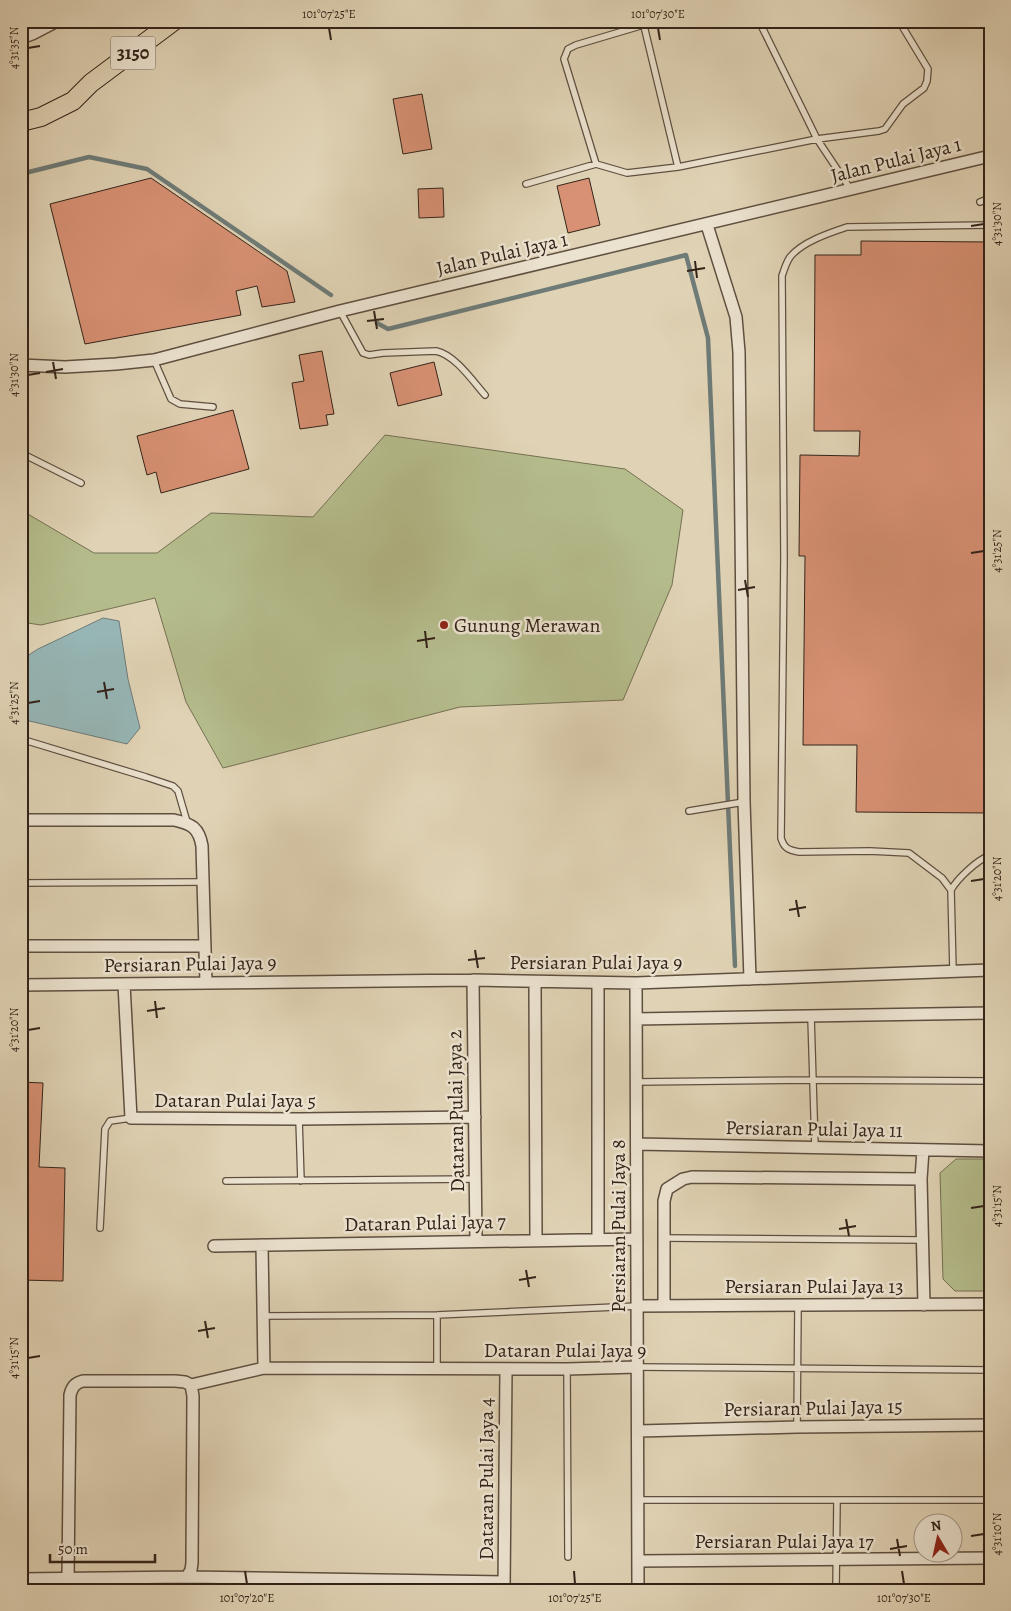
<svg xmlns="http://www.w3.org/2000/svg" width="1011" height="1611" font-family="Alegreya,serif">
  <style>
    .green { fill: #b5bc8c; stroke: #747052 }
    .water { fill: #96b6b6; stroke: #6e7b77 }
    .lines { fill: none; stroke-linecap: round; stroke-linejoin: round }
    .stream { stroke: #6e7b77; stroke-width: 4.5 }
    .building { fill: #d89174; stroke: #332319 }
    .service-casing { stroke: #5e4f40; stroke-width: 8 }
    .minor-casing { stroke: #5e4f40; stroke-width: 14 }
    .primary-casing { stroke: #332319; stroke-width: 20 }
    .service { stroke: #ebe2cf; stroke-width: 5.5 }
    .minor { stroke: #ebe2cf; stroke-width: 11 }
    .primary { stroke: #e0d3b5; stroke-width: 18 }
    .ticks { fill: none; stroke: #332319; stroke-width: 2 }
    .poi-dot { fill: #8f2418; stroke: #ebe2cf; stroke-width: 2 }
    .labels { text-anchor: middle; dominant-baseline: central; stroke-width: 5; stroke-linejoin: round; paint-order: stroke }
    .shield { fill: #ebe2cf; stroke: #6a5c50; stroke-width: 1 }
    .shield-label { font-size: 19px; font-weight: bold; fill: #332319 }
    .street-label { font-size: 20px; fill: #332319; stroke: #ebe2cf }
    .poi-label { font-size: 20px; fill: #332319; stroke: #ebe2cf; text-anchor: start }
    .neatline { fill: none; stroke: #332319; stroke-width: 2 }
    .ticks-label { font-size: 12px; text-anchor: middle; fill: #332319 }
  </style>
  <rect width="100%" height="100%" fill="#e0d3b5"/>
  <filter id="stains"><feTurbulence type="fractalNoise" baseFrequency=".004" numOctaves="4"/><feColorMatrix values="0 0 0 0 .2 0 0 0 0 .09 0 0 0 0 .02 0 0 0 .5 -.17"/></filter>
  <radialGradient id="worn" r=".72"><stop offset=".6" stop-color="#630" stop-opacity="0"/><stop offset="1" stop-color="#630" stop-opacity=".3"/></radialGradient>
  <path class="green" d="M385,435L625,469L683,510L672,585L623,700L460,707L223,768L186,702L155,598L41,625L21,622V510L94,553H157L211,513L313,517Z
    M956,1159H990V1291H955L943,1279L940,1173Z"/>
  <path class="water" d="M103,618L119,621L128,679L140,728L127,744L21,719V660L38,649Z"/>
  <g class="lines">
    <path class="stream" d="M21,174L89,157L147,169L331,295
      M377,323L388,329L686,255L708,338L735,966"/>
  </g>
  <path class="building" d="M422,94L432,149L403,154L393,99Z
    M151,178L287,271L295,302L262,307L257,286L236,291L241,315L85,344L50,204Z
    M589,178L600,225L568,233L557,186Z
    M443,188L444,217L419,218L418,189Z
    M861,241L990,242V813L856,812L857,745H803L805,556H799L800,455L859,456L860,431H814L815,255H861Z
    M322,351L334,414L326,415L328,425L300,429L292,383L304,381L299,355Z
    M434,362L442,395L398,406L390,373Z
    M233,410L249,469L161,493L156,472L147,475L137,436Z
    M21,1082L43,1083L39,1167L65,1168L63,1281L21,1280Z"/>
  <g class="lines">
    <g class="service-casing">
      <path id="service" d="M657,21L576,45L568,49L564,59L596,164L627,173L678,167L817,139L879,131L885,129L903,104L924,88L927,81L928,69L899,21
        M759,21L817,139L851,190
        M644,26L678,167
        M526,184L596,164
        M980,202L990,198
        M340,311L363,353L369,355L383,353L436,351C455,355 472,380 485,395
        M154,360L171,399L180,404L213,407
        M21,453L81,483
        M21,739L146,777L173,786L178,791L187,822
        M689,811L744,802
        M21,883L203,882
        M951,890L942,878L909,853L870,851L799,852C788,850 784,848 781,838L784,558L782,276C784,270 786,263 790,257C802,242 829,233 847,227L990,225
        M953,971L951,890C958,878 976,861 990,855
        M811,1017L815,1147
        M636,1082L812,1080L990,1081
        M299,1119L301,1181
        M226,1181L476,1179
        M100,1228L105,1129L110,1121L131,1118
        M664,1238L923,1240
        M437,1315V1369
        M263,1316L437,1315L638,1306
        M637,1367L990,1370
        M567,1369L568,1557
        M797,1427L798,1305
        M638,1500H990
        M836,1590L837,1500"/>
    </g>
    <g class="minor-casing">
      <path id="minor" d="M21,38L32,34L57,21
        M707,225L736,317L739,352L744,802L750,979
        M21,365L65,367L116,364L154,360L340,311L990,156
        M21,820H174C192,824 199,828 202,846L206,983
        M21,946H205
        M473,980L476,1241
        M535,982L536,1240
        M636,983L638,1590
        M124,984L131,1118L299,1119L475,1117
        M21,985L473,980L636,983L990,970
        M636,1019L990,1013
        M637,1144L990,1151
        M923,1150L921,1179L924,1305
        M598,1239V983
        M262,1245L264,1368L567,1369L637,1367
        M214,1246L637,1239
        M638,1306L990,1304
        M664,1306V1201L667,1189L683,1179L692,1177L921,1179
        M191,1385L264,1368
        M638,1431L797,1427L990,1425
        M638,1561L990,1558
        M187,1577L504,1582
        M21,1579L187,1577L191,1570L192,1563L193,1396L191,1385L185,1382L175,1381H83C75,1383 72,1387 70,1395L68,1578
        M504,1590L506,1369"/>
    </g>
    <g class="primary-casing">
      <path id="primary" d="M21,122L41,117L73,101L91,83L174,21"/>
    </g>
    <use href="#service" class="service"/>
    <use href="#minor" class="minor"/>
    <use href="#primary" class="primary"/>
  </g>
  <path class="ticks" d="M329,28L331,40M658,28L660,40M28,48L40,46M971,226L984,224M695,261L697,278M687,271L705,268M374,311L377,329M367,321L384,319M53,362L56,379M46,372L63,369M28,375L40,373M971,553L984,551M745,580L748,597M738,590L755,587M425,631L427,648M417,641L435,638M104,682L107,699M97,692L114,689M28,703L40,701M971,881L984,879M796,900L799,917M789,910L806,907M475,950L478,968M468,960L485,958M155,1001L157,1018M147,1011L165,1008M28,1030L40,1028M971,1208L984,1206M846,1219L849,1236M839,1229L856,1226M526,1270L529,1287M519,1280L536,1277M205,1321L208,1338M198,1331L215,1328M28,1358L40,1356M971,1536L984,1534M897,1539L900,1556M890,1549L907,1546M245,1571L247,1584M574,1571L575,1584M902,1571L904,1584"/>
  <circle class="poi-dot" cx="444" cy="625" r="5"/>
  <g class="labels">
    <rect class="shield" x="110.5" y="36.5" width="45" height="33" rx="4"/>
    <g class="shield-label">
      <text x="133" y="53">3150</text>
    </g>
    <g class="street-label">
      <text transform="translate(896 160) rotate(-14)">Jalan Pulai Jaya 1</text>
      <text transform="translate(502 254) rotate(-13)">Jalan Pulai Jaya 1</text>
      <text x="596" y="962">Persiaran Pulai Jaya 9</text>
      <text transform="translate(190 964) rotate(-1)">Persiaran Pulai Jaya 9</text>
      <text x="235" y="1100">Dataran Pulai Jaya 5</text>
      <text transform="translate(456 1111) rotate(-91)">Dataran Pulai Jaya 2</text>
      <text transform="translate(814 1129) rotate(1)">Persiaran Pulai Jaya 11</text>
      <text transform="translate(425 1223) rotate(-1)">Dataran Pulai Jaya 7</text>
      <text transform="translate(618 1226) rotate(-90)">Persiaran Pulai Jaya 8</text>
      <text x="814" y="1286">Persiaran Pulai Jaya 13</text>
      <text x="565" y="1350">Dataran Pulai Jaya 9</text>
      <text transform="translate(813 1408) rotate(-1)">Persiaran Pulai Jaya 15</text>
      <text transform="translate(486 1479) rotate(-90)">Dataran Pulai Jaya 4</text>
      <text x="784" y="1541">Persiaran Pulai Jaya 17</text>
    </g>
    <g class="poi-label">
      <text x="454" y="625">Gunung Merawan</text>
    </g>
  </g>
  <rect width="1011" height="1611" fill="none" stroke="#e0d3b5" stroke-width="55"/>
  <g transform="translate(938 1538) rotate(351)"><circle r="24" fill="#ebe2cf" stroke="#a19686"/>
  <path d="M0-4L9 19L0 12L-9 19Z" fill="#8f2418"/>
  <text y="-8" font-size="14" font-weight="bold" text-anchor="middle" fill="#332319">N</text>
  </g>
  <path d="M50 1554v8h105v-8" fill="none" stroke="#332319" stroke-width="2.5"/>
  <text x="58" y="1554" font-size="15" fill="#332319" stroke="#ebe2cf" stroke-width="4" paint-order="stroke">50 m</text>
  <rect x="28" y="28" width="956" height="1556" class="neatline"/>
  <g class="ticks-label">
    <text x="329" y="18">101°07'25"E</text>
    <text x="658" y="18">101°07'30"E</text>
    <text transform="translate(14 48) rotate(-90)" y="4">4°31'35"N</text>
    <text transform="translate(997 224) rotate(-90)" y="4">4°31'30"N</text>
    <text transform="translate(14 375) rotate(-90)" y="4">4°31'30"N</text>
    <text transform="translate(997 551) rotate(-90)" y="4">4°31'25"N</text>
    <text transform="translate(14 703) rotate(-90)" y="4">4°31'25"N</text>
    <text transform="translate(997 879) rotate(-90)" y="4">4°31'20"N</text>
    <text transform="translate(14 1030) rotate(-90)" y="4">4°31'20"N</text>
    <text transform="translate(997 1206) rotate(-90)" y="4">4°31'15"N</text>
    <text transform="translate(14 1358) rotate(-90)" y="4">4°31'15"N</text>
    <text transform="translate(997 1534) rotate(-90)" y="4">4°31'10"N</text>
    <text x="247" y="1602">101°07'20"E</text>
    <text x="575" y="1602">101°07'25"E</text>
    <text x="904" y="1602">101°07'30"E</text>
  </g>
  <rect width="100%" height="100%" filter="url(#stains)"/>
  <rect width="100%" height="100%" fill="url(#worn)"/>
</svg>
